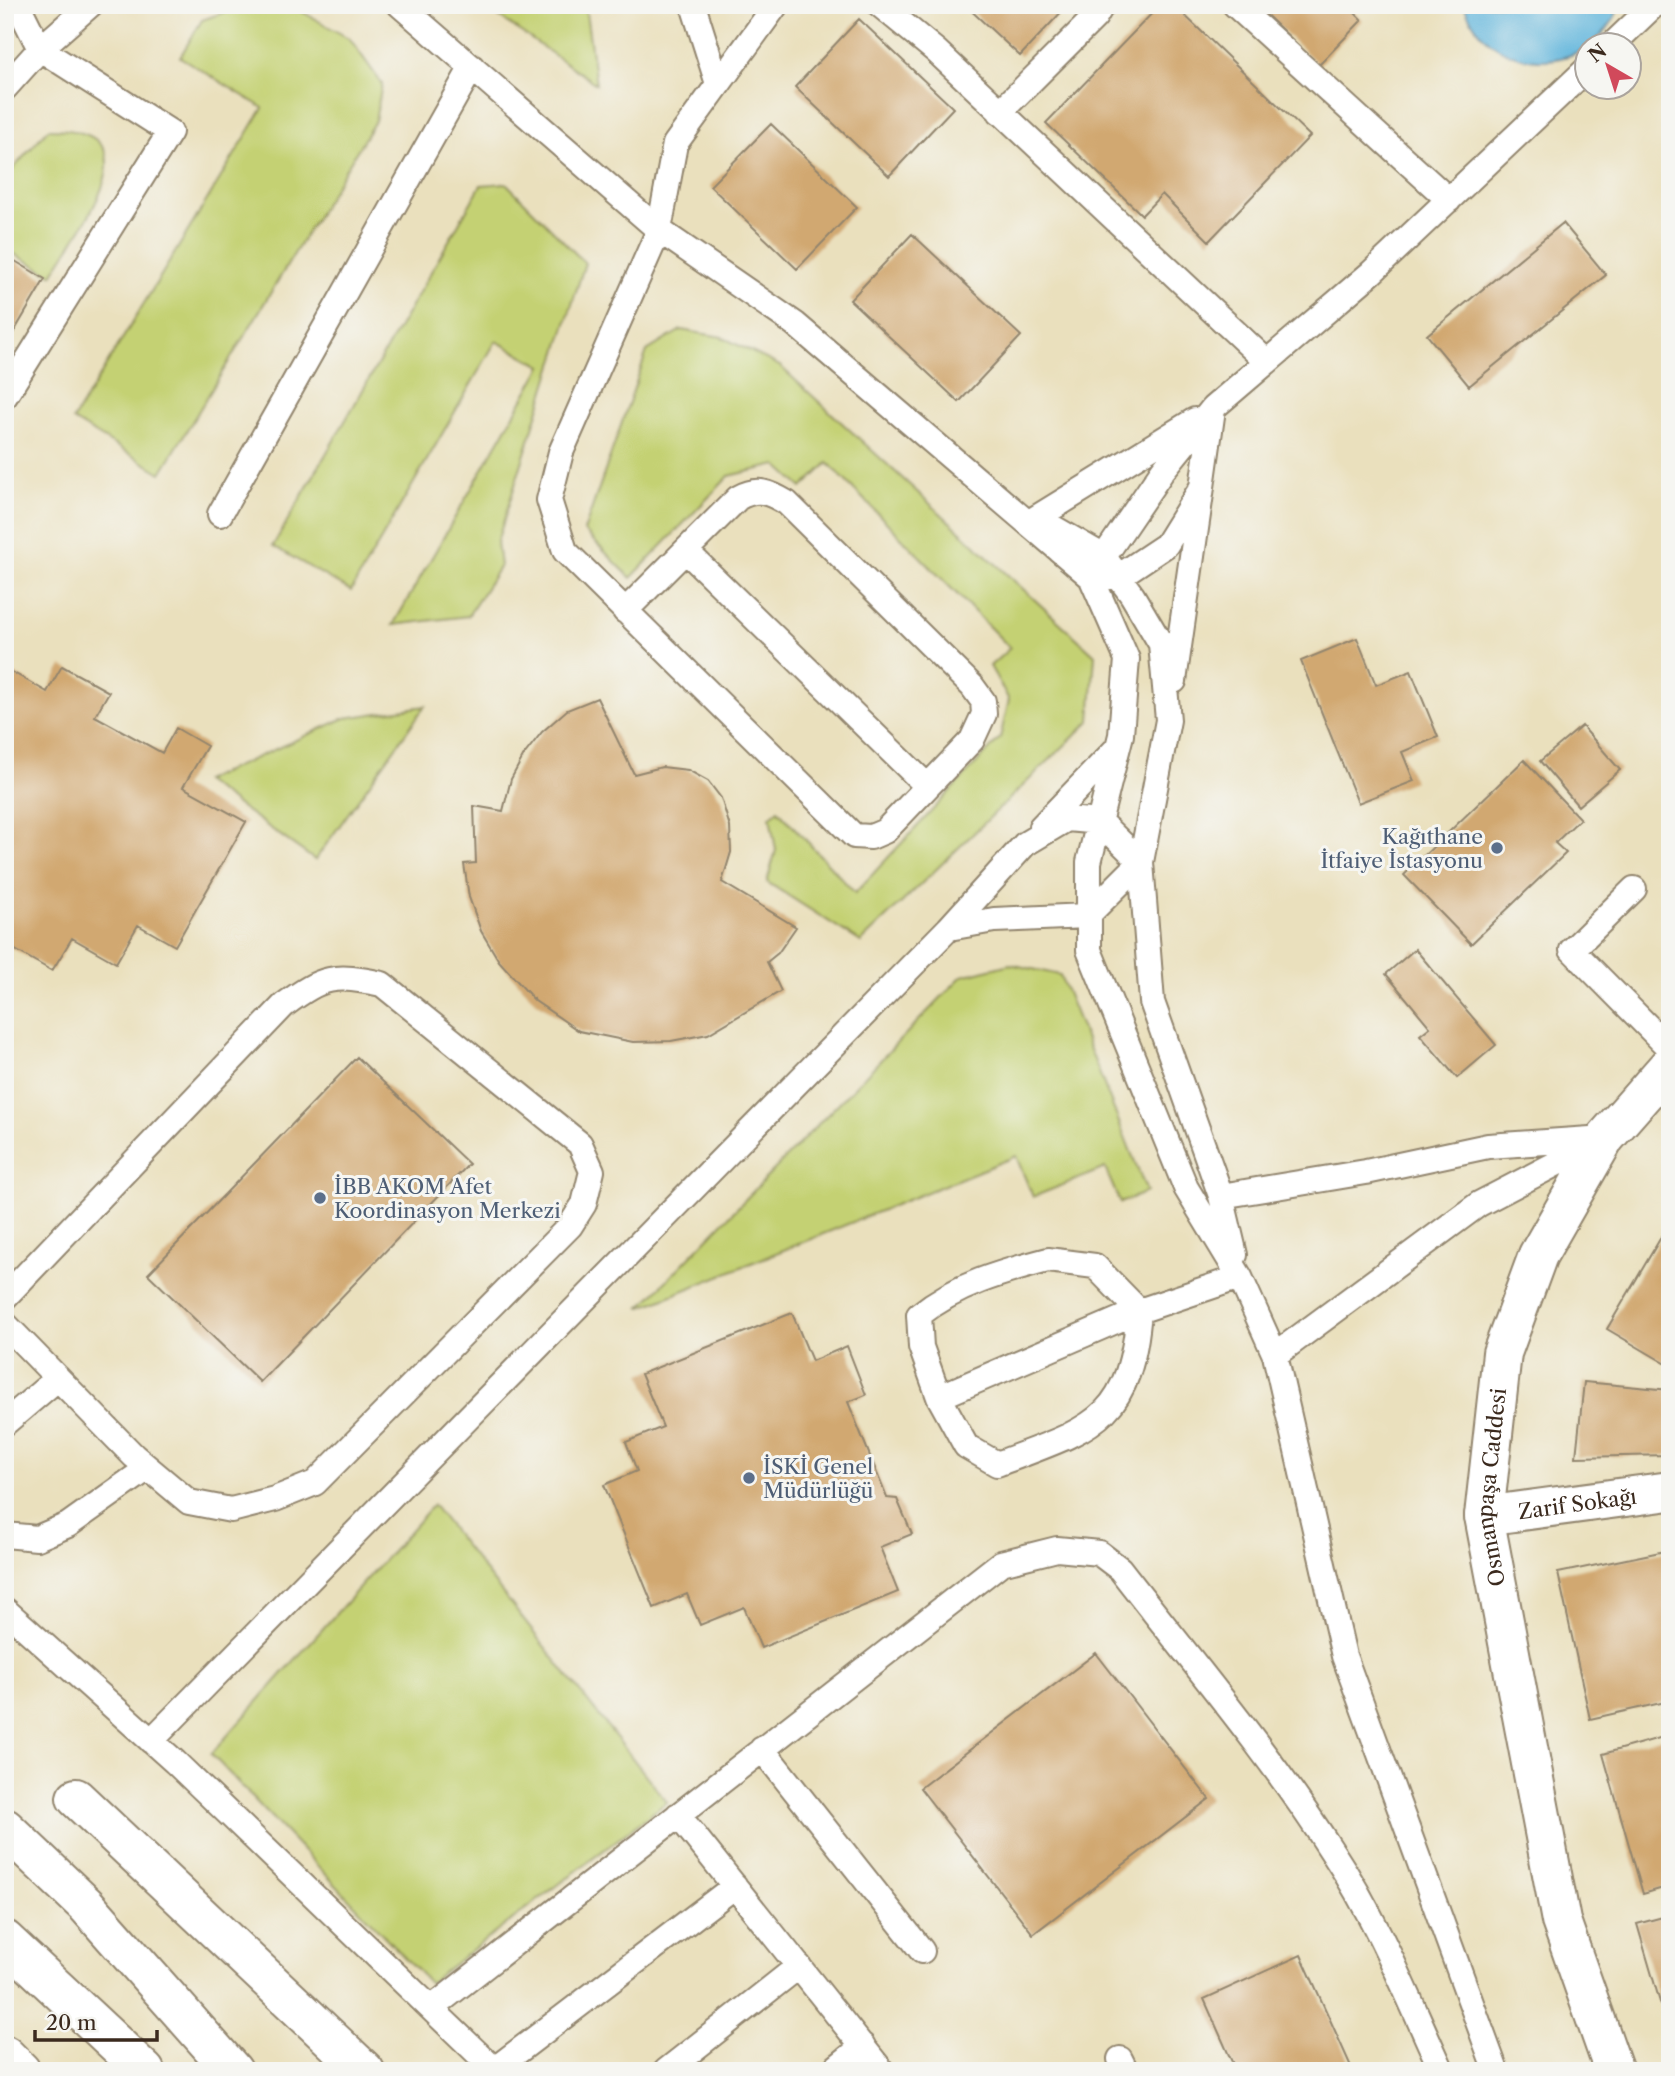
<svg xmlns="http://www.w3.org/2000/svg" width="1675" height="2076" font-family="'Libre Caslon Text',serif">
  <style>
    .green { fill: #c4d173; stroke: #807e48; stroke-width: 2 }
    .water { fill: #60b5dc; stroke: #4e707d; stroke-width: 2 }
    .building { fill: #d1a871 }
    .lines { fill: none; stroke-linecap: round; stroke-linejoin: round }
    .service-casing { stroke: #92856e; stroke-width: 28 }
    .minor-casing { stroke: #92856e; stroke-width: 42 }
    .secondary-casing { stroke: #92856e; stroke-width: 42 }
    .motorway-casing { stroke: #92856e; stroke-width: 42 }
    .service { stroke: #fff; stroke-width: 24 }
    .minor { stroke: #fff; stroke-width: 38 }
    .secondary { stroke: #fff; stroke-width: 38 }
    .motorway { stroke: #fff; stroke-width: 38 }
    .service-dot { fill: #5c6f8a; stroke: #f6f6f2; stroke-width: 2.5 }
    .labels { text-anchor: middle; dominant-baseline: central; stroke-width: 6; stroke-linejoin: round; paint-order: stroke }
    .service-label { font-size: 21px; fill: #4e5e75; stroke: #f6f6f2; text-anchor: start }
    .street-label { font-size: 21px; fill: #3b2a1e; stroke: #f6f6f2 }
  </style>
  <rect width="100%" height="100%" fill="#f6f6f2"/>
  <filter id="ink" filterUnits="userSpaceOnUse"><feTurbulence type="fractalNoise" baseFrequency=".0143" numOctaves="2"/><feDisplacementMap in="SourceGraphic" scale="14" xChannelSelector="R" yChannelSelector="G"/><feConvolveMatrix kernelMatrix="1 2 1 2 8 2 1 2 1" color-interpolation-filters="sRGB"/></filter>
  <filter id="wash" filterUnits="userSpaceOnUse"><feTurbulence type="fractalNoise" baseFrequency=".00686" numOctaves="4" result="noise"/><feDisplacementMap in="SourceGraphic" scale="28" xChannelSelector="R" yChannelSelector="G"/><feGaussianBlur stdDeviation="1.57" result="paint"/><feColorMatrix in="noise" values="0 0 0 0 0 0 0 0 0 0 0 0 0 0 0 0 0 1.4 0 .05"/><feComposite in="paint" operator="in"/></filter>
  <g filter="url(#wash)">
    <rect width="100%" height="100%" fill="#eae0bd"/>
    <path class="green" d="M482,5H585L596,84Z
      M294,7L350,39L382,84L375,121L161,473L73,420L263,108L180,57L202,20L236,8Z
      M48,129C162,128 81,226 52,275L5,249V178Z
      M506,183L585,263L497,542L500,566L468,616L393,625L542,366L496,341L351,591L273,546L481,185Z
      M681,330L722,337L780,366L1095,655L1090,721L861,942L767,882L776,850L770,817L778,810L855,893L1000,738L1009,700L990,666L1010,648L828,463L802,488L777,465L729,476L631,578L584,531L647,351Z
      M425,706L315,860L204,781L345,718Z
      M1010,964L1060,975L1147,1192L1120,1203L1105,1168L1033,1197L1016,1156L640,1308L962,976Z
      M433,1505L667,1802L429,1983L211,1754Z"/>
    <path class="water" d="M1464,5H1620C1593,78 1491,79 1464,5Z"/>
    <g id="blocks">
      <path class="building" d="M965,5H1064L1066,7L1020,56Z
        M1160,5H1174L1310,136L1209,241L1162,194L1142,215L1046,123Z
        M1256,5H1347L1362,20L1319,65Z
        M859,19L953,108L889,176L795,87Z
        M771,124L857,207L797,269L710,186Z
        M1563,223L1606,275L1469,386L1427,335Z
        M912,234L1021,336L959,402L850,300Z
        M5,255L45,279L5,347Z
        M1357,638L1376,685L1411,671L1438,737L1402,752L1414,781L1358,803L1301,661Z
        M62,666L109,692L95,716L162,753L176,728L207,746L183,787L246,822L175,946L138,925L116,963L72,938L52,971L5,944V668L47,692Z
        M597,698L634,774L662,767L688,770L708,781L721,798L730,827L731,852L722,882L796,927L778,953L767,962L781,991L708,1034L671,1041L633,1042L579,1031L535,1001L499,961L481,931L469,897L464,864L476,863L474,806L503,811L511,779L524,755L542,732L567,710Z
        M1582,726L1620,770L1578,806L1540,761Z
        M1524,760L1580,819L1555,843L1566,853L1471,944L1404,875Z
        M1415,949L1496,1045L1457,1078L1420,1035L1430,1027L1386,974Z
        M357,1057L469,1164L260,1382L148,1274Z
        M1670,1222V1366L1607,1329Z
        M792,1313L812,1361L847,1346L866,1395L848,1402L887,1498L897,1499L912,1534L880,1547L898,1592L761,1648L744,1607L700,1625L687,1594L654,1608L604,1485L637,1471L626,1442L663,1427L641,1374Z
        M1584,1382L1670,1390V1455L1576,1457Z
        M1670,1550V1701L1590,1719L1558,1573Z
        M1096,1653L1209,1799L1033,1934L920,1788Z
        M1670,1735V1886L1643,1894L1603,1754Z
        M1670,1915V2033H1669L1637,1924Z
        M1301,1955L1353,2071H1236L1204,1999Z"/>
    </g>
  </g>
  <g filter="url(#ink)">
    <use href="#blocks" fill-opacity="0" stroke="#92856e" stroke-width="2"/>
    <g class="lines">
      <g class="service-casing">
        <path id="service" d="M400,5L659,230L795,324L1091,577L1127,659L1121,735L1089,862V950L1186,1188L1240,1277L1275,1355L1344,1656L1496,2071
          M693,5L718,84
          M880,5L936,51L1266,361
          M1235,5L1449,200
          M1611,46L1654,5
          M5,88L40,49L90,5
          M1000,112L1095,17L1102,5
          M5,396L170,132L40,49L18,5
          M220,514L472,67
          M1036,518L1195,420
          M1045,523L1104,557L1132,595L1161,644L1168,720L1141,862L1152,1002L1221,1196L1235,1255
          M687,552L926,785
          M1095,570L1163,470L1213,408L1371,273L1588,68
          M1104,577H1118L1166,545L1202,487L1213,409
          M625,611L738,498C758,487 769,492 787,503L972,686L983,701L984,714L972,740L885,831L871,837L854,836L565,551L549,500L561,452L659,230L675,144L776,5
          M1174,681L1202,487
          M1067,819L1100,822L1141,862L1087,916L994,920L949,928L1025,844Z
          M1041,827L1118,747
          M1634,889L1572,950L1670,1049
          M1221,1196L1366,1172L1488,1146L1605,1138L1479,1204L1275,1355
          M1048,1260L1095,1266L1139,1311C1130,1422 1092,1428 997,1464L966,1446L939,1397L921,1347L919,1315C956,1285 1002,1272 1048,1260Z
          M5,1297L284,1005C323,976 334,974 382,984L580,1144L592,1171L584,1204L570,1226L315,1483L275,1499L231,1510L189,1502L134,1456L5,1324
          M939,1397L1139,1311L1240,1277
          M5,1423L58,1378
          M5,1535L37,1538L68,1525L148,1468
          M5,1610L175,1762L496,2071
          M151,1741L949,928
          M762,1749L922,1951
          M678,1815L882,2071
          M433,2007L1001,1563L1057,1549L1099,1553L1120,1569C1192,1662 1270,1754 1333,1853C1378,1921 1408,1997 1442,2071
          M1120,2059L1126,2071
          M495,2069L735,1886
          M666,2071L799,1966
          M832,2071L863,2046"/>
      </g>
      <g class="minor-casing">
        <g id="minor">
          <path id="s1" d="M1484,1516L1670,1491"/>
          <path d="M76,1798L365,2071"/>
        </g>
      </g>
      <g class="secondary-casing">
        <g id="secondary">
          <path id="s2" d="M1614,2071L1561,1921L1484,1516L1502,1353L1538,1255L1605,1138L1670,1064"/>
        </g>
      </g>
      <g class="motorway-casing">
        <path id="motorway" d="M5,1828L87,1906L233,2071
          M5,1940L145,2071
          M5,2055L21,2071"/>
      </g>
      <use href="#service" class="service"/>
      <use href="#minor" class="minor"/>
      <use href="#secondary" class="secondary"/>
      <use href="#motorway" class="motorway"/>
    </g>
  </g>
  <g class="service-dot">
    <circle cx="1497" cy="848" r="7"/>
    <circle cx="320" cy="1198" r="7"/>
    <circle cx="749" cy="1478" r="7"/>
  </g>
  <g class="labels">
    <g class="service-label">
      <text x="1483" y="836" text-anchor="end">Kağıthane<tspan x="1483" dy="24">İtfaiye İstasyonu</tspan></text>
      <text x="334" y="1186">İBB AKOM Afet<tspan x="334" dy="24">Koordinasyon Merkezi</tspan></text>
      <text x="763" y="1466">İSKİ Genel<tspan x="763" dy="24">Müdürlüğü</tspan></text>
    </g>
    <g class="street-label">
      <text stroke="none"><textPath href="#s2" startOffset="600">Osmanpaşa Caddesi</textPath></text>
      <text stroke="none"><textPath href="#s1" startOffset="94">Zarif Sokağı</textPath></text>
    </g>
  </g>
  <rect width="1675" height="2076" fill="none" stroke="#f6f6f2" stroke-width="28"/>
  <g transform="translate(1608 66) rotate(321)"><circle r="33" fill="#f6f6f2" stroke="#aba49d" stroke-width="2"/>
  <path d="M0-5L12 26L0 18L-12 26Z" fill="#d1495b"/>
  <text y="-10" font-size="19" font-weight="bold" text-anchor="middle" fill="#3b2a1e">N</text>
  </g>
  <path d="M35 2030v10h122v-10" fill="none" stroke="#3b2a1e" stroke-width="3.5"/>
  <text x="46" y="2030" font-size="21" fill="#3b2a1e" stroke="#f6f6f2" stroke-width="5" paint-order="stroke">20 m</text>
</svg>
